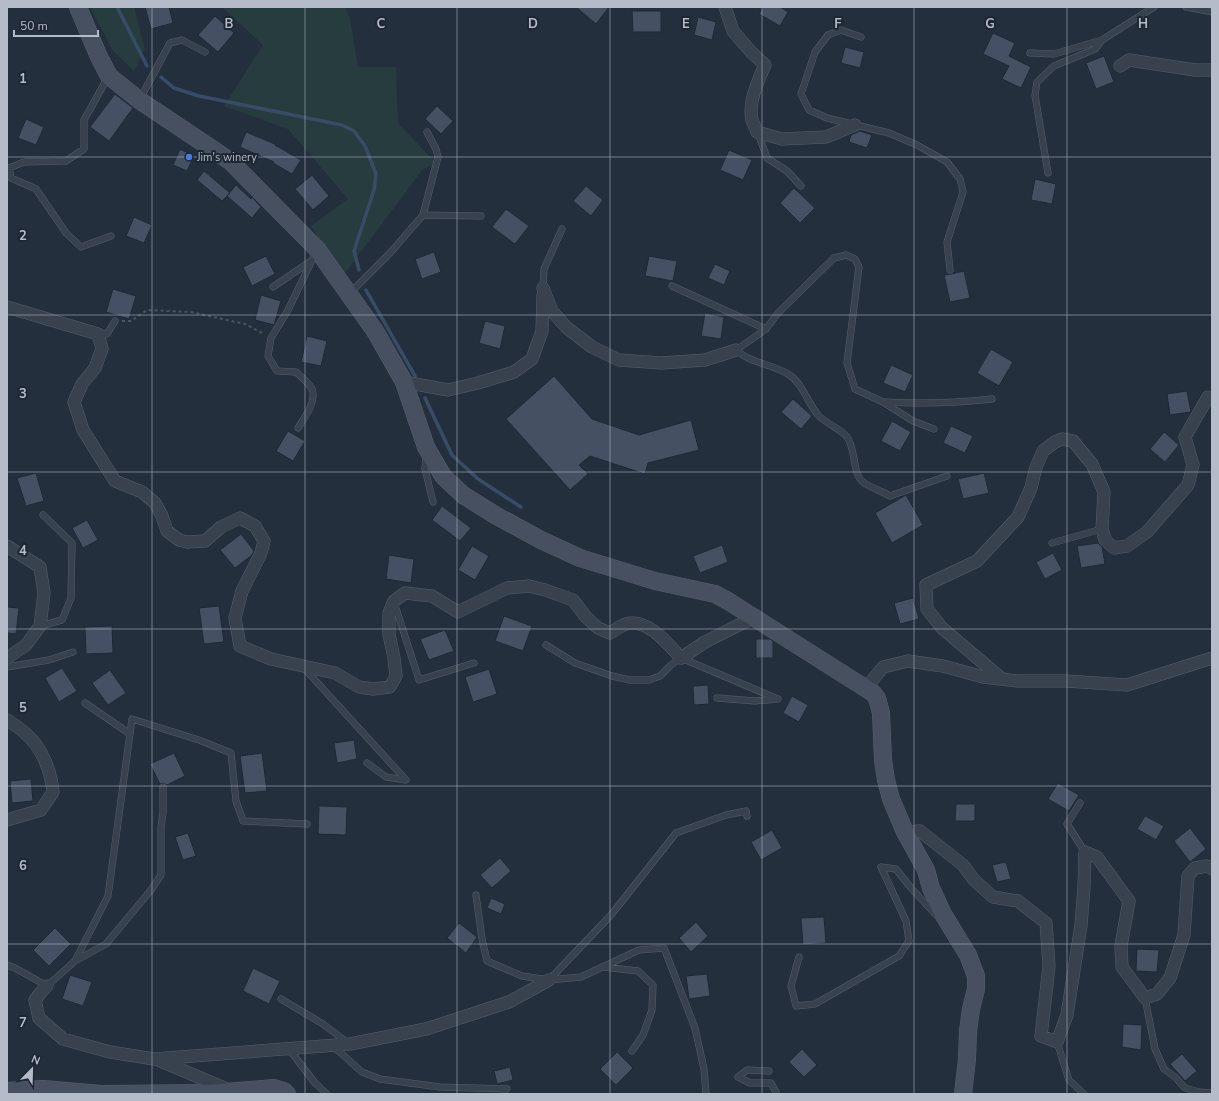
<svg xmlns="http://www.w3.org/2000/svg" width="1219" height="1101" font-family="'Nunito Sans',sans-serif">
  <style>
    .green { fill: #263c3f }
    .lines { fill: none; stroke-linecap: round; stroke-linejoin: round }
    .stream { stroke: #394c67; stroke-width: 3.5 }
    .building { fill: #455162; stroke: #1f2835 }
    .lane-casing { stroke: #565f6c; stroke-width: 7 }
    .street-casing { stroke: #565f6c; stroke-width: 13 }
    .secondary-casing { stroke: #565f6c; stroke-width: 18 }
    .path { stroke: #44595c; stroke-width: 2; stroke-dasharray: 3 3; stroke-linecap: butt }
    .lane { stroke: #38414e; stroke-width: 6 }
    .street { stroke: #38414e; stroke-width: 12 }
    .secondary { stroke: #465061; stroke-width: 17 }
    .grid { fill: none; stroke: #b4bcc9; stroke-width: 1; stroke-opacity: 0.55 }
    .shop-dot { fill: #3f7fe0; stroke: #1d2633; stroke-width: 1.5 }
    .labels { text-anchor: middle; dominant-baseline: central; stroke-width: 4; stroke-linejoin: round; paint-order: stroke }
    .poi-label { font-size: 11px; fill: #b4bcc9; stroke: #1d2633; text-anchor: start }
    .grid-label { font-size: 13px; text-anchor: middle; font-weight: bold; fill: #b4bcc9; stroke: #1d2633; stroke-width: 4; stroke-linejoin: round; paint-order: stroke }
  </style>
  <rect width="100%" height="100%" fill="#242f3e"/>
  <path class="green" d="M90,7H134L145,49L134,71L113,51Z
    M222,7H345L350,18L358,67H396L398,123L437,164L423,169L342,277L311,226L348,199L288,129L224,106L263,45Z"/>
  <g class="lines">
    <path class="stream" d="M117,7L147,66
      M161,77L174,88L199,96L342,125L354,131L365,146L376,174L374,190L354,251L359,270
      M366,290L415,376
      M425,398L452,455L478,479L521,507"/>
  </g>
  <path class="building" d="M145,7H169L173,23L151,29Z
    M576,7H609L596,24Z
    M763,7H780L788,12L780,26L759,14Z
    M632,11H661V32H633Z
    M215,16L234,33L218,52L198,35Z
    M698,17L716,22L712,40L694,35Z
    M993,33L1015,43L1009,56L1031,67L1021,88L1002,79L1009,66L983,54Z
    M845,47L864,52L860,68L841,63Z
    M1104,56L1114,82L1096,89L1086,63Z
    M115,94L133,108L109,141L90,127Z
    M437,106L453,121L441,134L425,119Z
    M26,119L44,127L36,145L18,138Z
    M860,131L872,135L867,148L849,142L851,135Z
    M246,132L275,144V145L301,160L292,174L273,163L274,162L240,147Z
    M180,149L194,156L187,171L173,165Z
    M729,150L752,160L743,180L720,170Z
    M204,171L230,193L222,201L197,180Z
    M312,175L329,196L313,210L295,189Z
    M1035,179L1056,184L1052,204L1031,200Z
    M236,185L251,199L252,197L261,207L252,218L227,196Z
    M586,186L603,200L591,216L573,201Z
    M794,188L815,208L800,223L780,203Z
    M506,209L529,226L515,244L492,227Z
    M134,217L152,225L144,243L126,236Z
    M434,252L441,272L422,279L415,259Z
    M266,256L275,274L252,286L243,267Z
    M649,256L677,261L673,281L645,276Z
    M715,264L730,271L724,285L708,278Z
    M964,271L970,298L950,302L944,275L951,274Z
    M113,289L136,296L129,319L106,312Z
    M261,295L281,301L274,325L255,320Z
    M705,313L724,317L721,339L701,336Z
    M485,321L505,326L500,349L479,343Z
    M307,336L327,341L321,366L301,362Z
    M991,349L1013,362L999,386L977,373Z
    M891,365L913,375L905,392L883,383Z
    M554,376L592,419L639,435L691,420L699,450L648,463L645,474L590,456L579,465L588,474L570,490L506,419Z
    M1187,391L1191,412L1170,415L1167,394Z
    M793,399L812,416L801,429L781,412Z
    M892,421L911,432L900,451L881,441Z
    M951,426L973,436L965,453L943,443Z
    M288,431L305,441L293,461L276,451Z
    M1164,432L1179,445L1165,462L1150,449Z
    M36,473L44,501L26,506L17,478Z
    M984,473L989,493L963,499L958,479Z
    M906,495L923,525L892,543L875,513Z
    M442,506L471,528L460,541L432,520Z
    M87,520L98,540L83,548L72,528Z
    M241,534L254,551L252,555L235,568L220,550Z
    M1098,543L1102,547L1105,564L1081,568L1077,546Z
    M722,545L728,562L700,573L693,556Z
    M472,546L489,556L475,580L458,570Z
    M1053,553L1062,570L1045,579L1036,562Z
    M389,555L414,559L411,583L386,579Z
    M913,598L919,619L900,624L894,603Z
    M219,606L224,642L204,644L199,608Z
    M7,607L19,608L16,634L7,633Z
    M504,616L532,626L523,651L495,641Z
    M112,626L113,653L86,654L85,627Z
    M445,630L454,651L429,660L420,639Z
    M756,639H770L773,641V658H756Z
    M62,668L77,691L59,702L45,678Z
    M489,669L497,694L473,702L465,677Z
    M110,670L126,693L108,705L92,683Z
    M708,685L709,704L694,705L693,686Z
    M792,696L808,705L799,722L783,713Z
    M354,740L357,759L337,763L334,743Z
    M174,753L185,776L167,785L163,783L160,784L150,764Z
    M262,753L267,791L245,793L240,756Z
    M31,779L33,801L12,803L10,781Z
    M1058,783L1079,795L1069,811L1048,799Z
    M956,804H975V821H955Z
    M319,806L347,807L346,835L318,834Z
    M1145,816L1164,826L1156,840L1137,829Z
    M1190,828L1206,849L1190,862L1174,841Z
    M772,830L782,848L761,860L751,842Z
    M188,833L196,856L183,860L175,837Z
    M500,858L511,871L492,888L480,875Z
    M1006,862L1011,879L997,882L992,865Z
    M491,898L505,904L501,914L487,908Z
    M824,917L826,943L803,945L801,918Z
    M696,922L708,936L691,952L679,938Z
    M459,923L477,937L466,953L447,938Z
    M55,928L71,944L49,966L33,950Z
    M1137,949L1159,950L1157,972L1136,971Z
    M253,968L280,981L269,1004L243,991Z
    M707,974L710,996L689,999L686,976Z
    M70,975L92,982L83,1006L62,999Z
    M1123,1024L1142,1025L1141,1050L1122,1047Z
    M802,1049L817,1065L804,1077L789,1062Z
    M617,1052L633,1068L616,1085L600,1069Z
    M1182,1054L1197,1071L1185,1081L1170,1064Z
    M510,1067L513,1080L497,1084L494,1071Z"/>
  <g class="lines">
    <g class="lane-casing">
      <path id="lane" d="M1186,7L1212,12
        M861,37L841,30L828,35L815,52L801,94L809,110L827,118L889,133L917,145L947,162L960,179L963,192L947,242L950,270
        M1030,53L1054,54L1102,40L1154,7
        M108,77L84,120V149L66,161L24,162L9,168L11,178L36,189L66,233L81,247L111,236
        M140,99L170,43L182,40L205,52
        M758,133L767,158L787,171L801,186
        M1048,173L1035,95L1037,82L1054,66L1095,49L1102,40
        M423,215L481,216
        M672,286L766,329
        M273,287L311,261
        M543,288L544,269L562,229
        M350,293L390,253L423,215L438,157L436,149L427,132
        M98,334H107L115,321
        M885,402C921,404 956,403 992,399
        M298,428C304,418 317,402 312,389C309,383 301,377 296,372L277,371L268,356L271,338L288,310L317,250
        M934,429L913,421L883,402L855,389L847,363L859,267L855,259L846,255L834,258L778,313L766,329L736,350C750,363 772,364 788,374C803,383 807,402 818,415C826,424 840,428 847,437C856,448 852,474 863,482C871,488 882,491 890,496L947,476
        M426,455L425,469L433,502
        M1052,543L1102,529
        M394,602L419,680L474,663
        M40,626L62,620L71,598L72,543L43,515
        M546,645L575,663L612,676L630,680H649L660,676L671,665L681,658L778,699L755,701L717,698
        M7,667L49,660L73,652
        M304,668L406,780L386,777L367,763
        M85,703L130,734
        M1080,803L1067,824L1085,852
        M476,895L482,939L487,961L522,976L549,980L611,915L676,833L726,815L746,811L747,816
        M799,957L791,986L796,1006L815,1004L899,956L909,941L906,921L881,867L896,869L911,888L935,914H937
        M75,961L108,896L132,719L199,740L231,753L236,801L243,821L307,824
        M7,965L15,968L47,986L75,961L106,944L151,890L161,875V827L163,813V787
        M603,967L638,971L653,985L652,1010L643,1035L632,1051
        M549,980L581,977L639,950L664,948L695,1028L704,1069L706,1094
        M1145,998L1155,1049L1164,1069L1175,1077L1185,1088L1199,1092L1212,1093
        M281,999L323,1024L348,1043
        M1057,1042L1069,1080L1084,1094
        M333,1046L362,1072L380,1079L440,1087L507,1089
        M289,1049L315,1083L327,1094
        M769,1071L747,1070L738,1077L750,1083H771L776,1092L775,1094"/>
    </g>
    <g class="street-casing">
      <path id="street" d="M725,7L733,31L751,52L765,65C758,81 748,102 752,120C753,124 756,128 757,132L782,139L826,137L855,125
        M1120,66L1129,60L1195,70H1212
        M543,288L552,311L566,327L592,347L619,360L661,363L705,360L736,350
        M7,307L98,334L102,349L95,368L82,384L74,402L83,430L115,481L142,492L155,503L162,516L167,531L179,540L187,542L205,541L221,527L240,518L255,526L264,541L261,553L242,591L235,618L240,646L271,659L335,673L359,687L373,689L390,687L396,676L394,658L389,634V613L394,601L405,593L432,596L458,612L507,588L529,586L545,590L573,600L586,617L598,628L610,633C615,630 620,626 626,624C647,617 669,645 681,658L705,642L755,617
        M404,382L448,390L478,383L514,372L532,359L542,331L543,295
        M7,546L40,567L44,593L40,626L26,645L7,658
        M1002,679L942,628L927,609L926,585L977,561L1018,517L1031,488L1036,467L1043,451L1055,442L1062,439L1073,441L1092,464L1104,492L1102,529L1105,540L1114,548L1127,546L1147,532L1188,485L1193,465L1185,437L1208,397
        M866,688L883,667L908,661L943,666L983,677L1018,681H1066L1127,685L1212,658
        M7,720C13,724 20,728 25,733C42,747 51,771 53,792L41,810L7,820
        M905,832L920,831L963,865L974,880L993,897L1018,901L1046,923L1049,966L1041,1036L1057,1042L1067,1015L1081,925L1084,887L1085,852L1097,857L1129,901L1121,946L1122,967L1145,998L1157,994L1170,978L1184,935L1188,876L1195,868L1207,866L1212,869
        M47,986L41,992L35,1000L39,1018L63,1039L110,1052L154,1059L350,1044L426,1029L509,1002L549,980
        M156,1059L229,1090"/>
    </g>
    <g class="secondary-casing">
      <path id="secondary" d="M78,7L99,57L109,76L139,100L230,161L317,249L375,331L404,382L426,447L443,476L463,495L495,515L541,540L580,558L655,581L715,594L728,601L873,693L877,698L881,713L883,760L886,780L891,799L905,832L926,870L931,888L943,914L968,955L976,976V989L971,1009L968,1031L967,1059L963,1094
        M7,1091L43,1089L101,1094L214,1093L274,1088L284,1091L287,1094"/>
    </g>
    <path class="path" d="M122,321H131L147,310L191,312L245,324L264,334"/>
    <use href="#lane" class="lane"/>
    <use href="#street" class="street"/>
    <use href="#secondary" class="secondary"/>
  </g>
  <path class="grid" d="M152,7V1094M305,7V1094M457,7V1094M610,7V1094M762,7V1094M914,7V1094M1067,7V1094M7,157H1212M7,315H1212M7,472H1212M7,629H1212M7,786H1212M7,944H1212"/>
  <circle class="shop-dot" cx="189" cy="157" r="4"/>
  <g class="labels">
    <g class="poi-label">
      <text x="197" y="157">Jim's winery</text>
    </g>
  </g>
  <g class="grid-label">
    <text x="229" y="28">B</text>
    <text x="381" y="28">C</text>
    <text x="533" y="28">D</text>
    <text x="686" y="28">E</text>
    <text x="838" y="28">F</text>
    <text x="990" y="28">G</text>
    <text x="1143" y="28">H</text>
    <text x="23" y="83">1</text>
    <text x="23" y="240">2</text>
    <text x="23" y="398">3</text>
    <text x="23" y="555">4</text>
    <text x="23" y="712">5</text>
    <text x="23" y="870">6</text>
    <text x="23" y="1027">7</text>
  </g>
  <rect width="1219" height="1101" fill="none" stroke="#b4bcc9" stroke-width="16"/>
  <g transform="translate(32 1069) rotate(23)" stroke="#1d2633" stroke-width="3" paint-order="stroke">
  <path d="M0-3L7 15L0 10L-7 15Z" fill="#b4bcc9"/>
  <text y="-6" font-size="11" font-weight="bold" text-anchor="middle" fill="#b4bcc9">N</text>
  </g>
  <path d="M14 30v6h84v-6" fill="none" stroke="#b4bcc9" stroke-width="2"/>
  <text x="20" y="30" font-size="12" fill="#b4bcc9" stroke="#1d2633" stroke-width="3" paint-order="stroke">50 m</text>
</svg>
